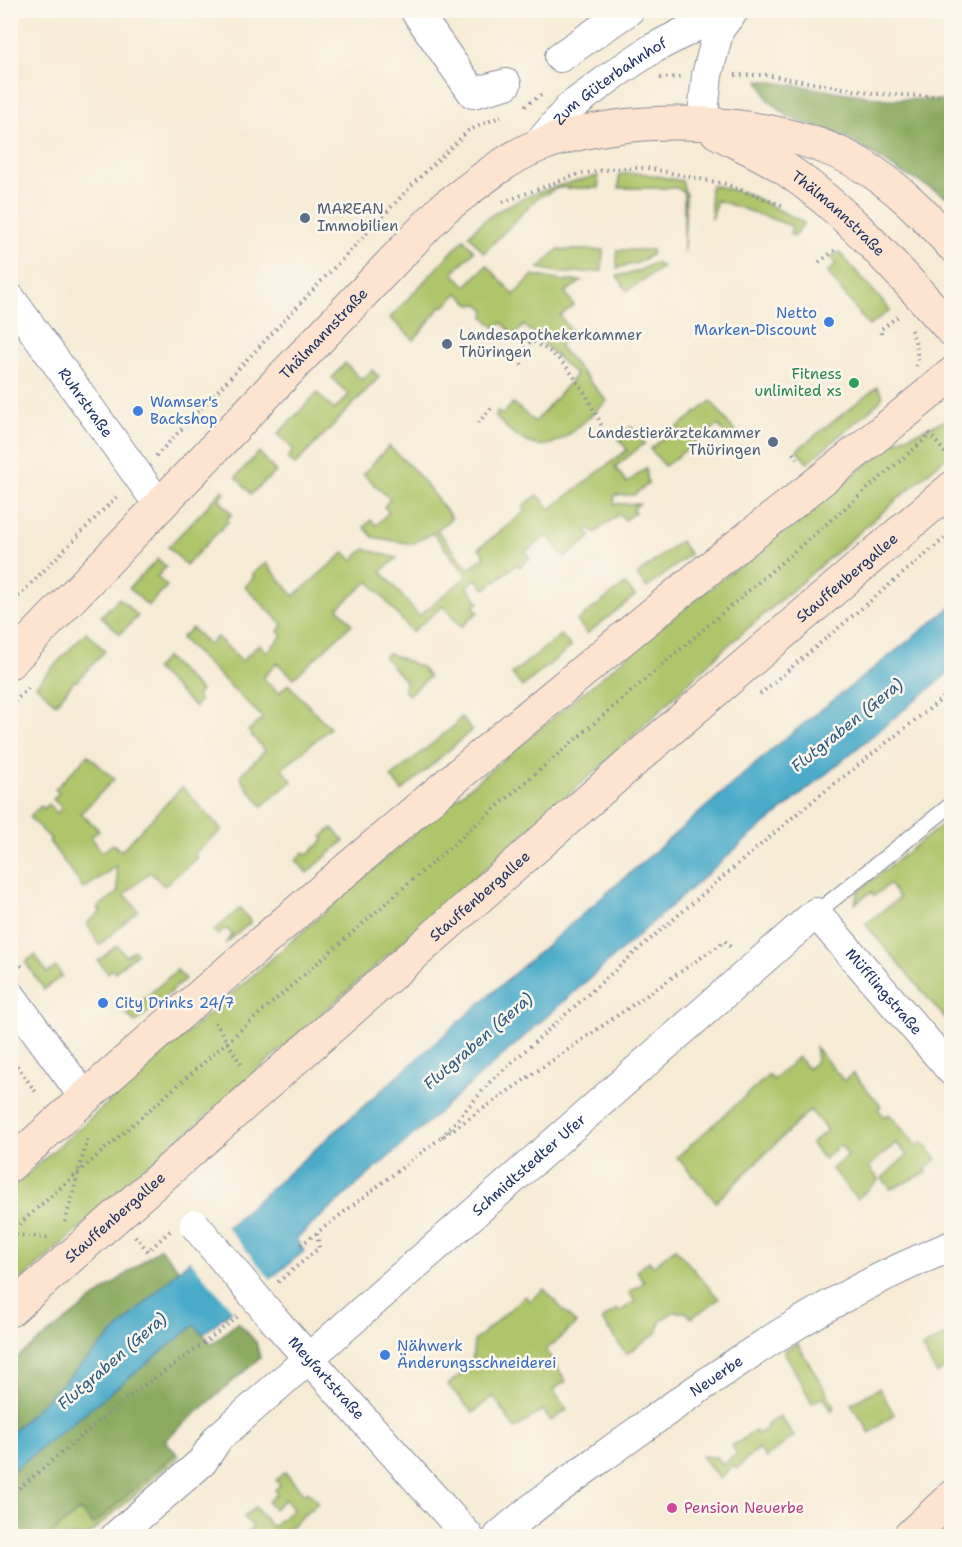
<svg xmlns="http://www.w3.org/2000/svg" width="962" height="1547" font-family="'Shantell Sans',sans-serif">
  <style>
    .green { fill: #afc56a; stroke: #657a64; stroke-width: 1.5 }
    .forest { fill: #8baa5e; stroke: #536c5e; stroke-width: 1.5 }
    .water { fill: #4aaac9; stroke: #326c94; stroke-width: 1.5 }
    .pier { fill: #f6ebd5 }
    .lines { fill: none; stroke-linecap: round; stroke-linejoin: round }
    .lane-casing { stroke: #888d9a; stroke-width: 17 }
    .street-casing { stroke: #888d9a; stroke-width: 32 }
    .secondary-casing { stroke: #888d9a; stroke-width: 35 }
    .path { stroke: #888d9a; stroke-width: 4; stroke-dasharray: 1.5 4.5; stroke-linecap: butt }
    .lane { stroke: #fff; stroke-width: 15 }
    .street { stroke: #fff; stroke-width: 30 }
    .secondary { stroke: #fde4d1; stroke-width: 33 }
    .street-bridge-casing { stroke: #888d9a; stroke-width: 32; stroke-linecap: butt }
    .street-bridge { stroke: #fff; stroke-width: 30 }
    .service-dot { fill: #5c6f8a; stroke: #fbf7ec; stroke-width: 2 }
    .shop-dot { fill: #3f7fe0; stroke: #fbf7ec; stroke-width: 2 }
    .leisure-dot { fill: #2e9e5b; stroke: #fbf7ec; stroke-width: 2 }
    .hotel-dot { fill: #d1479c; stroke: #fbf7ec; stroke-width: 2 }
    .labels { text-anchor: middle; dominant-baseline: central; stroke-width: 5; stroke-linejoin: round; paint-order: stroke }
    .street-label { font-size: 15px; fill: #1b2f5e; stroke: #fbf7ec }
    .service-label { font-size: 15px; fill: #4e5e75; stroke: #fbf7ec; text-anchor: start }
    .shop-label { font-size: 15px; fill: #366cbe; stroke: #fbf7ec; text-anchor: start }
    .leisure-label { font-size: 15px; fill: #27864d; stroke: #fbf7ec; text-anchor: end }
    .hotel-label { font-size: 15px; fill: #b23c85; stroke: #fbf7ec; text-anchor: start }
    .water-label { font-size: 16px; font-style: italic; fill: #2b5a83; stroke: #fbf7ec }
  </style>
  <rect width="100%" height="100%" fill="#fbf7ec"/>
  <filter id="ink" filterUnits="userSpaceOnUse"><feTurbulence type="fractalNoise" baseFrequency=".0167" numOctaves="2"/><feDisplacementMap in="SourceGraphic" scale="12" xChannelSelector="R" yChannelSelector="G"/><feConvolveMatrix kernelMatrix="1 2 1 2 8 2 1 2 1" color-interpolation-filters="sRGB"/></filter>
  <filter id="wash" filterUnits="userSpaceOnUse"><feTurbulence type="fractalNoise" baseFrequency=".008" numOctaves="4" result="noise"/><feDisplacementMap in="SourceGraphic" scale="24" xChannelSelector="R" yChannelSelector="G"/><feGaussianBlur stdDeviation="1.35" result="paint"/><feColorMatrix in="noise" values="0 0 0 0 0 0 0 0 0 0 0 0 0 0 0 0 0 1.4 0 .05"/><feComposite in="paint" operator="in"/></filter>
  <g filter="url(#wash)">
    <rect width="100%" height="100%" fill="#f6ebd5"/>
    <path class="green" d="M640,173L682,181L686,194L684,253V193L677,188H619V174Z
      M598,176L599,188H558L537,198L484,253L469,235C500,200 553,186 598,176Z
      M712,185L748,194L804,223L794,236L790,234L792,226L717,200L712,219L710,190Z
      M464,239L474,251L453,273L466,286L487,265L514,295L533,275L562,281H582L565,292L574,305L560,316L573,333L559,346L607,401C564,438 545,471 496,417L497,411L502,415L513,403L535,422L576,375L524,325L515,335L502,323L496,328L484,317L485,309L479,304L471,305L458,293L444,307L442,305L414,340L390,318Z
      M557,250H603L602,271L562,273L539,268Z
      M617,250H652V254L637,263L617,268Z
      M839,252L890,310L869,326L827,272L836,265L831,258Z
      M654,263L663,267L627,291L617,276L636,272Z
      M345,363L362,380L372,370L379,377L295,465L287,458L294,450L278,434L317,393L334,410L349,395L332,378Z
      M877,387L883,396L878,403L807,463L797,450Z
      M711,401L736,433L729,439L718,425L665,466L650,449Z
      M951,418V453L725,648L608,760L11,1289L10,1189L403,843L670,620L896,441Z
      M631,427L645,443L615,467L627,483L646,468L648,484L634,495H615L614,504H639L633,509L635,512L625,520L619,514L595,533L590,528L586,531L591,537L565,558L547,536L526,552L530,558L520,567L517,564L485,589L476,579L467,586L479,602L474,606L478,612L461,627L443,606L412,632L369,581L338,608L352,624L294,678L277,663L263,678L279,693L288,684L330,728L282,769L292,781L262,806L242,781L241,774L265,751L248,731L263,718L181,638L192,628L209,645L217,637L242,661L259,644L267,652L282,636L278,631L283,625L245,587L254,577L252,574L266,563L294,596L345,552L352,560L365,549L397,558L381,571L419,616L467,576L433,533L412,544L373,537L364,527L371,520L376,525L389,512L384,507L390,499L363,474L389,446L416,472L452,518L437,530L469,569L485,556L479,548L526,511L523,506L538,495L550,509L627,450L618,437Z
      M259,452L276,472L251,494L236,477Z
      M223,490L225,493L219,499L232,514L227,519L228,522L186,565L168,547Z
      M680,541L690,554L647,588L637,575Z
      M158,559L166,567L157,577L167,586L148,606L129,588Z
      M625,584L635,596L587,634L577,621Z
      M119,598L138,616L120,634L101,616Z
      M86,632L105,651L77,681L75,680L56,704L36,685Z
      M561,635L571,647L522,687L512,674Z
      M388,653L421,667L429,677L408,695L404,690L405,681L384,657Z
      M166,657L201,691L196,696L200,701L195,707L155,669Z
      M461,717L472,730L402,791L391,777L455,725Z
      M88,755L114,779L81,813L99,830L91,837L102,852L113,844L121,851L182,787L222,830L194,854L197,858L164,886L150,872L125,894L138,911L99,945L87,923L101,912L97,908L118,892L116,866L84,889L49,841L51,839L29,817L41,806L44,809L48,804L57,813L62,808L53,799L59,793L55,789Z
      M951,818V1025L865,924L899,898L889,884L874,896L871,892L855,904L858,891Z
      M332,828L344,841L307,873L296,860L304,852L307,855L324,840L322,837Z
      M240,908L251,922L225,944L232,935L226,928L218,935L214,931Z
      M117,945L126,956L134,950L137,953L115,972L112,969L108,973L98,961Z
      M35,955L47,973L56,967L62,976L44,989L25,962Z
      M177,970L185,979L135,1023L127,1014Z
      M815,1047L844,1081L853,1073L881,1106L878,1109L885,1117L889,1114L917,1146L922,1142L937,1159L926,1168L927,1172L891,1189L882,1178L907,1155L896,1143L869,1167L879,1180L857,1199L832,1169L848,1155L840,1145L824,1159L811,1144L827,1130L810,1110L716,1202L677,1157L769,1075L773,1080L798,1057L808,1069L817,1060Z
      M675,1248L719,1299L691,1318L686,1312H673L660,1322L657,1333L626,1354L602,1320L617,1309L619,1312L635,1301L629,1293L644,1282L637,1271L649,1261L653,1266Z
      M544,1289L576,1324L546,1350L566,1381L553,1390L567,1410L551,1421L543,1410L515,1429L493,1396L473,1413L448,1385L472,1364L474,1341L525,1296L530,1301Z
      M951,1332V1363L937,1374L922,1348Z
      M797,1343L834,1405L832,1411L823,1397L812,1403L784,1351Z
      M879,1388L894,1414L870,1433L851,1404Z
      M780,1416L794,1436L766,1458L758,1448L737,1469L733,1465L720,1479L701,1456L716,1457L723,1464L737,1454L732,1446L755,1431L757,1434L768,1428L766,1425Z
      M176,1453L179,1456L87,1536H49L80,1510L93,1524Z
      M285,1472L304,1494L308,1491L318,1503L280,1536H242L253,1527L244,1517L255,1507L272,1527L293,1509L285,1499L274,1509L268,1502L277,1494L275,1490L280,1485L276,1480Z"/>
    <path class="forest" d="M759,80L887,99L951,100V199L902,173L848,138L790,118L768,100Z
      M160,1248L179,1270L11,1433V1362Z
      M238,1322L256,1342L260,1358L165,1440L176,1453L93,1525L80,1510L49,1536H11V1472L195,1325L212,1344Z"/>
    <path class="water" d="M951,607V671L741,844L296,1239L304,1251L203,1334L195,1325L11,1472V1433L179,1270L454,1026L783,740Z"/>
    <path class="pier" d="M225,1225L272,1281L234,1312L188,1258Z"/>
  </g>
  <g filter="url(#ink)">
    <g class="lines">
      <g class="lane-casing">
        <path id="lane" d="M816,913L952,804"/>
      </g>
      <g class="street-casing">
        <g id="street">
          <path d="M415,10L473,93L506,84"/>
          <path d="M560,57L629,10"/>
          <path d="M702,125L707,75L719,29L734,10"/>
          <path id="s1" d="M536,147L570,107L616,73L652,49L727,10"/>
          <path id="s2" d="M10,298L160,506"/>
          <path d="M10,995L85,1098"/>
          <path id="s3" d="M277,1323L468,1536"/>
          <path id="s4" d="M116,1536L202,1462L218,1438L816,913L952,1071"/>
          <path id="s5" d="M499,1536C540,1500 586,1469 630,1437C731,1364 835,1292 952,1246"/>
        </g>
      </g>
      <g class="secondary-casing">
        <g id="secondary">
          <path id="s6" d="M717,132C737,143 759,152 778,164C846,208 898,271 952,330"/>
          <path id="s7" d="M10,662L444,208C473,187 502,161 535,147C622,111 778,115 860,164C896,185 924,214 952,245"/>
          <path d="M10,1165C219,976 435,792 653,614C751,533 854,457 952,374"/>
          <path id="s8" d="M10,1310L639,756L952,488"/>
          <path d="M910,1536L952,1497"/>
        </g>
      </g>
      <path class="path" d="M735,75H767L876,94L952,97
        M660,78L680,77
        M525,106L541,95
        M503,202L579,174L618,168H647L725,184L784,206
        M819,262L837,249
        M911,330C916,342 919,352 916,366
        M881,334V329L900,315
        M522,365L515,359L531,341C568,356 586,394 603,428
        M478,423L492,407
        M929,433L951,460
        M793,453L798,460
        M156,456L416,181L468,131L501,116
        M10,605L119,494
        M760,694L952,532
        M10,706L31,685
        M10,951L24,970
        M215,1022L242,1066
        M10,1056L37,1094
        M442,1137L491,1081L640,948L800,811L952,691
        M65,1222L88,1136
        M10,1232L457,841L930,435
        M10,1234L48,1238
        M135,1236L148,1251L170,1231
        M301,1245L442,1137L725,941L733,950
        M278,1282L319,1248L317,1232
        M10,1496L127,1398L203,1344L238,1316"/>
      <use href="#lane" class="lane"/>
      <use href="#street" class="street"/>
      <use href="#secondary" class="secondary"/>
      <g class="street-bridge-casing">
        <path id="street-bridge" d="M195,1225L277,1323"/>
      </g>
      <use href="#street-bridge" class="street-bridge"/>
    </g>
  </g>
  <g class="service-dot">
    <circle cx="305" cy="218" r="6"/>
    <circle cx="447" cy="344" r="6"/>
    <circle cx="773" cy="442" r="6"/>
  </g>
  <g class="shop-dot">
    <circle cx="829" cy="322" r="6"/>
    <circle cx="138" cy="411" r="6"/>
    <circle cx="103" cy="1003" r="6"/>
    <circle cx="385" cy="1355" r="6"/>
  </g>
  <circle class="leisure-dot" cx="854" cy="383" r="6"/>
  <circle class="hotel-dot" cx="672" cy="1508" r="6"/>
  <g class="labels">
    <g class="street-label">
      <text stroke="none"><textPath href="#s1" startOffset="100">Zum Güterbahnhof</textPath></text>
      <text stroke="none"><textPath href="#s6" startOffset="147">Thälmannstraße</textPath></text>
      <text stroke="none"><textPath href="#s7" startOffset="454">Thälmannstraße</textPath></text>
      <text stroke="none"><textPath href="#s2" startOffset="129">Ruhrstraße</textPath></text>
      <text stroke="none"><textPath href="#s8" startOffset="1112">Stauffenbergallee</textPath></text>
      <text stroke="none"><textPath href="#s8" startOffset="626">Stauffenbergallee</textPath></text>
      <text stroke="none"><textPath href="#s4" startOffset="1042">Müfflingstraße</textPath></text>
      <text stroke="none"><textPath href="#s4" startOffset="556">Schmidtstedter Ufer</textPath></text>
      <text stroke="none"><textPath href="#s8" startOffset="140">Stauffenbergallee</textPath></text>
      <text stroke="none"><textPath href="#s5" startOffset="270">Neuerbe</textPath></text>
      <text stroke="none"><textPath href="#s3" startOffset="74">Meyfartstraße</textPath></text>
    </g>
    <g class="service-label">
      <text x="317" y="209">MAREAN<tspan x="317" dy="17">Immobilien</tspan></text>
      <text x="459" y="335">Landesapothekerkammer<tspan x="459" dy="17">Thüringen</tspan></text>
      <text x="761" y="433" text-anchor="end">Landestierärztekammer<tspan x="761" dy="17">Thüringen</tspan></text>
    </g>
    <g class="shop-label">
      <text x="817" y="313" text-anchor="end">Netto<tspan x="817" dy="17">Marken-Discount</tspan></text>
      <text x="150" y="402">Wamser's<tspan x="150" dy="17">Backshop</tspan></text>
      <text x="115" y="1003">City Drinks 24/7</text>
      <text x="397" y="1346">Nähwerk<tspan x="397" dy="17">Änderungsschneiderei</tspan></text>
    </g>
    <g class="leisure-label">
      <text x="842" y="374">Fitness<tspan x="842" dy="17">unlimited xs</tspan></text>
    </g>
    <g class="hotel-label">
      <text x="684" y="1508">Pension Neuerbe</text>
    </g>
    <g class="water-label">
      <text transform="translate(847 725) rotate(-39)">Flutgraben (Gera)</text>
      <text transform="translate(478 1041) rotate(-41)">Flutgraben (Gera)</text>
      <text transform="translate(112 1361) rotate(-41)">Flutgraben (Gera)</text>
    </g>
  </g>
  <rect width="962" height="1547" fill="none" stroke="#fbf7ec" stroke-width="36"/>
</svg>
